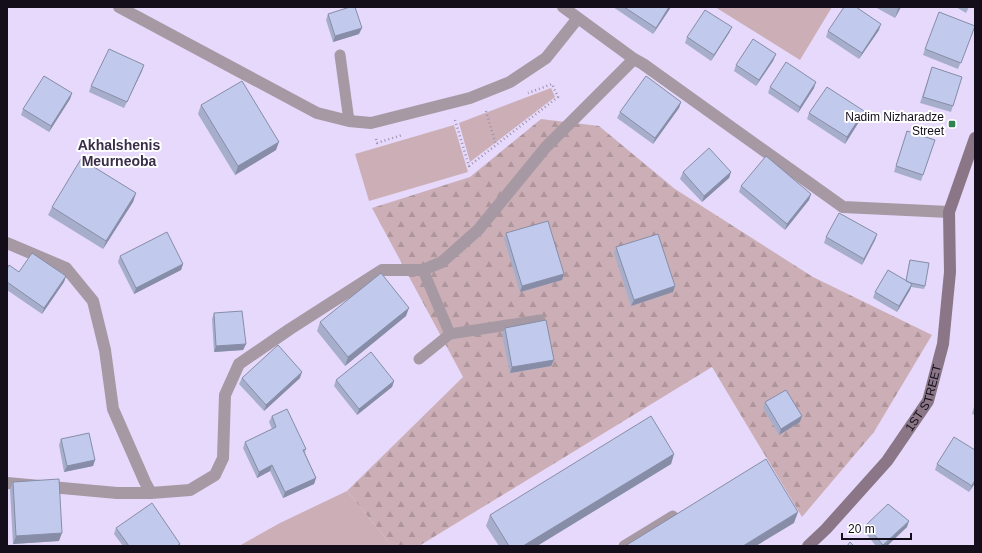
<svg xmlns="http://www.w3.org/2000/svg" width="982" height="553" font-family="Helvetica,sans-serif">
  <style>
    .green { fill: #ccafb6 }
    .forest { fill: url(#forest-firs) }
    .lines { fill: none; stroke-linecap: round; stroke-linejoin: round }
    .path { stroke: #9c92ad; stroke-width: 2.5; stroke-dasharray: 1 3; stroke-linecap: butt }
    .service { stroke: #a699a4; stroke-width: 11 }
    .minor { stroke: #a699a4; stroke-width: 12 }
    .secondary { stroke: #8a7686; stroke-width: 12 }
    .wall { fill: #a6aecc }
    .shaded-wall { fill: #878da6 }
    .building { fill: #c1caed; stroke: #878da6 }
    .poi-dot { fill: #308253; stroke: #fff; stroke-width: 1.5 }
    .labels { text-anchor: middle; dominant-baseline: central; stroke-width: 4; stroke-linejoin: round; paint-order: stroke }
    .poi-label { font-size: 12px; fill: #130e1a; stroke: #fff; text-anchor: end }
    .street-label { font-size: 12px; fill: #130e1a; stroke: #fff }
    .quarter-label { font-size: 14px; font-weight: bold; fill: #392e49; stroke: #fff }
  </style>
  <defs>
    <pattern id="forest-firs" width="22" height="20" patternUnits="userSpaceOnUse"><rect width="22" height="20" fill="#ccafb6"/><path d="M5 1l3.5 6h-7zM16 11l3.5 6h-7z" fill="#ae959c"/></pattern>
  </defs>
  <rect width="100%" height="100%" fill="#e6d9fc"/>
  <path class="green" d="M715,7H832L800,60Z
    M551,88L555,97L470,162L459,123Z
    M454,125L468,172L369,201L355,154Z
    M347,491L392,546H239L280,523Z"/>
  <path class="forest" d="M541,119L599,126L675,189L813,277L932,335L874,432L802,517L712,367L419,546H392L347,491L463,377L372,208L470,177Z"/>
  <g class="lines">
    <path class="path" d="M486,111L496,145
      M455,120L469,166L558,97L552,84L528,93
      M376,139L377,143L402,135"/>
    <path class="service" d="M340,55L349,121
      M423,270L450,334
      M419,359L450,334L540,320
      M624,546L673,516"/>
    <path class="minor" d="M119,7L317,113L349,121L371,123L470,98L510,82L546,58L578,18
      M563,7L634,59L643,64L843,207L949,212
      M7,243L66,268L93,301L105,350L113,409L145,482L151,493
      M7,483L117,493H151L190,490L215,475L223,458L225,395L239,364L290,329L382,270H423L442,262L478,230L546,147L634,59"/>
    <path class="secondary" id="s1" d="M808,546L826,529L887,461L928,401L943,344L950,272L949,212L975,138"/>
  </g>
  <path class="wall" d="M613,7H671L653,34Z
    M875,7H901L895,18Z
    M956,7H969L966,13Z
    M328,14L359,34L333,42L326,20Z
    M732,27L729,33L711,61L685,43L687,37Z
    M879,30L859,59L826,37L828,31Z
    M973,32L958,69L923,55L925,49Z
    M776,54L773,61L756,86L734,71L736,65Z
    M932,67L962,77L951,112L920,103Z
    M142,71L124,108L89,92L91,86Z
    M770,87L814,88L798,113L768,93Z
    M72,93L70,99L49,132L21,115L23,109Z
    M681,102L679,108L653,144L617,118L620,112Z
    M201,105L276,150L235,175L198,114Z
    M864,111L862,117L845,144L807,119L809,113Z
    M907,131L935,140L921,181L894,172Z
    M683,172H731L729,178L702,202L680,179Z
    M741,186L811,194L809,200L785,230L739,192Z
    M136,193L133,202L103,249L48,215L52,207Z
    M506,233L564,274L562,280L520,292L504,239Z
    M877,234L875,240L862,265L824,243L826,237Z
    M616,247L675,286L673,292L631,306L614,253Z
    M120,256L183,264L181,270L134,294L118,262Z
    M910,260L925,286L924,289L911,287L910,290L897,312L873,298L875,292L906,281L909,263Z
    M7,269L19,272L66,276L64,282L42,314L7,290Z
    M214,313L246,344L243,350L214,352L212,319Z
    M406,316L345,366L317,331L320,322Z
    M505,328L554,360L551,366L510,373L502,334Z
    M242,378H300L264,411L239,384Z
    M336,380L394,381L392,387L357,415L334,386Z
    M765,402L800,422L779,435L763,408Z
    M975,403V415L972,414Z
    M272,416L306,449L305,453L316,478L314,484L283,498L270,471L257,478L243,448L245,442L272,429L269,422Z
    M61,439L95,460L93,466L64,472L59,445Z
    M975,450V483L969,492L935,470L937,464Z
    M674,454L671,464L537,546H499L486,526L490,515Z
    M13,482L59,541L13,544L10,490Z
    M866,525L907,527L887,546H876L864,531Z
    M116,528L180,544L179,546H123L114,534Z"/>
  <path class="shaded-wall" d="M669,7H671L653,34L656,28Z
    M899,7H901L895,18L898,9Z
    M881,24L879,30L859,59L862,53Z
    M732,27L729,33L711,61L714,55Z
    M362,28L359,34L333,42L335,36Z
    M776,54L773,61L756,86L759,80Z
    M144,65L142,71L124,108L127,102Z
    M816,82L814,88L798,113L800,107Z
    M72,93L70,99L49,132L51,126Z
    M681,102L679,108L653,144L655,138Z
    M864,111L862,117L845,144L847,137Z
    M279,142L276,150L235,175L238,166Z
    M731,172L729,178L702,202L704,196Z
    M136,193L133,202L103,249L106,241Z
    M811,194L809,200L785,230L787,224Z
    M877,234L875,240L862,265L864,259Z
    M183,264L181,270L134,294L136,288Z
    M564,274L562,280L520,292L522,286Z
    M66,276L64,282L42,314L44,308Z
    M912,284L910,290L897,312L899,306Z
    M675,286L673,292L631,306L634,300Z
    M409,308L406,316L345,366L348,357Z
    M246,344L243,350L214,352L216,346Z
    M554,360L551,366L510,373L512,367Z
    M302,372L300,378L264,411L266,405Z
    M394,381L392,387L357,415L359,409Z
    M802,416L800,422L779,435L781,429Z
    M674,454L671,464L537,546H523Z
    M95,460L93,466L64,472L67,466Z
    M272,465L270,471L257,478L259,472Z
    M316,478L314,484L283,498L285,492Z
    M975,480V483L969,492Z
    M798,512L794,523L756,546H743Z
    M909,521L907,527L887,546H883Z
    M62,533L59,541L13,544L16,536Z"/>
  <path class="building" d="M350,7H355L362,28L335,36L328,14Z
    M624,7H669L656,28Z
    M844,7H856L881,24L862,53L828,31Z
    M705,10L732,27L714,55L687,37Z
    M939,12L975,26L961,63L925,49Z
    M753,39L776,54L759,80L736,65Z
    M109,49L144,65L127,102L91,86Z
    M786,62L816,82L800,107L770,87Z
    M932,67L962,77L953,106L923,97Z
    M44,76L72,93L51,126L23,109Z
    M646,76L681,102L655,138L620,112Z
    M242,81L279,142L238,166L201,105Z
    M827,87L864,111L847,137L809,113Z
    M907,131L935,140L923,175L896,166Z
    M709,148L731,172L704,196L683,172Z
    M766,156L811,194L787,224L741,186Z
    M81,159L136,193L106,241L52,207Z
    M839,213L877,234L864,259L826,237Z
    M548,221L564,274L522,286L506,233Z
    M167,232L183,264L136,288L120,256Z
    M658,234L675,286L634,300L616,247Z
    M32,253L66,276L44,308L7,282V269L9,265L19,272Z
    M910,260L929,263L925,286L911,283L906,281Z
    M888,270L912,284L899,306L875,292Z
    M381,273L409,308L348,357L320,322Z
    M242,311L246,344L216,346L214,313Z
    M546,320L554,360L512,367L505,328Z
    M278,345L302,372L266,405L242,378Z
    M371,352L394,381L359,409L336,380Z
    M786,390L802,416L781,429L765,402Z
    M287,409L306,449L303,450L316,478L285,492L272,465L259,472L245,442L276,427L272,416Z
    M651,416L674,454L523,546H509L490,515Z
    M89,433L95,460L67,466L61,439Z
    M954,437L975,450V480L972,486L937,464Z
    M766,459L798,512L743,546H625Z
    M59,479L62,533L16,536L13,482Z
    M152,503L180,544L177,546H129L116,528Z
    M888,504L909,521L883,545L866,525Z
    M850,542L854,546H847Z"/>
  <rect class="poi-dot" x="948" y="120" width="8" height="8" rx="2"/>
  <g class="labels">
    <g class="poi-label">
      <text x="944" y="117">Nadim Nizharadze<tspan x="944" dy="14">Street</tspan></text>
    </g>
    <g class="street-label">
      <text stroke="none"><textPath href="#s1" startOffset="190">1ST STREET</textPath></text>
    </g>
    <g class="quarter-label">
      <text x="119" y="145">Akhalshenis<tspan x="119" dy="16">Meurneoba</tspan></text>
    </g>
  </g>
  <rect width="982" height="553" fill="none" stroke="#130e1a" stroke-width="16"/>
  <path d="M842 533v6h69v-6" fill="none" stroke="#130e1a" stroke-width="2"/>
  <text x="848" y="533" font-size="12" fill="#130e1a" stroke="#ffffff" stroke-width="3" paint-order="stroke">20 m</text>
</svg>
